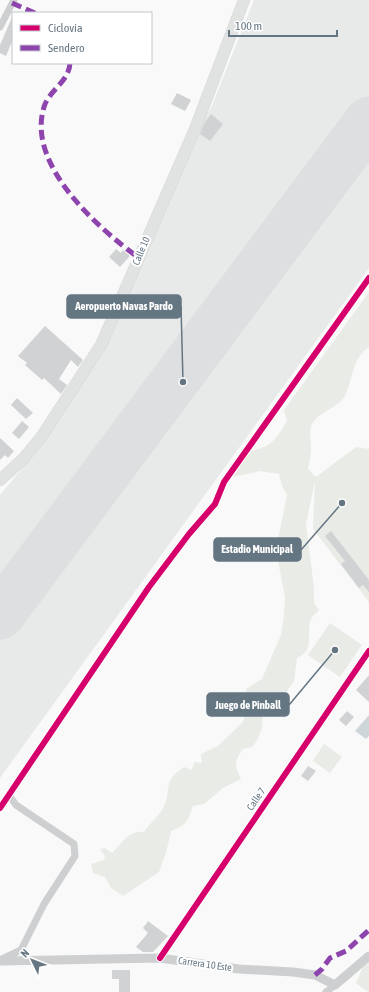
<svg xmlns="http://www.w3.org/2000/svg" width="369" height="992" font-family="'Asap Condensed',sans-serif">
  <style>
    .built { fill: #e8e9e9 }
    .green { fill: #e8ebe6 }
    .water { fill: #ced6d9 }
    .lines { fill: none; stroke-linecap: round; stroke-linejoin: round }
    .runway { stroke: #dedfe0; stroke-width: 49 }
    .building { fill: #d0d2d3 }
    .primary-casing { stroke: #d5d6d7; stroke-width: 12 }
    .minor { stroke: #cecfd0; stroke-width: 7 }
    .tertiary { stroke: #cecfd0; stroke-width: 9 }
    .primary { stroke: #e1e2e2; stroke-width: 11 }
    .quiet { stroke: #8e44ad; stroke-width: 5; stroke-dasharray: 10 5; stroke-linecap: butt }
    .cycleway-casing { stroke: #fff; stroke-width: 8 }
    .cycleway { stroke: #d6006c; stroke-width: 6 }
    .labels { text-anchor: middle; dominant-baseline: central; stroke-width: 4; stroke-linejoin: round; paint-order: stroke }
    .street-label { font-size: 10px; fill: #657683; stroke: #fff }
    .leader { fill: none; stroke: #657683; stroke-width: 1.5 }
    .callout-dot { fill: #657683; stroke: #fff; stroke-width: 1.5 }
    .callout { fill: #657683; stroke: #657683; stroke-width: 1.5 }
    .callout-label { font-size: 11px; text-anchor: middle; font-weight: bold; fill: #fff }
  </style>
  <rect width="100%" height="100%" fill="#f9f9f9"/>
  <path class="built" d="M254,0H369V268L0,778V495L46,439L115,325L189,157L197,131L211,108Z"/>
  <path class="green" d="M369,292V347C352,358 353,379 345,396C337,409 317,412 311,426C309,432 311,442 311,448C311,455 309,462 308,469L316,477L356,447L369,449V602L313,529L315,481L306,524L314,588V603L319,610C317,612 314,615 312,617C304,633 317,648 297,658L294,681L282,698L289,701L280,706L270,705L262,711C263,726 262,735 252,747L243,749C234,761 234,765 241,779L223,788L204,804L193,806C187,822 188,824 171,831L166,853L159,872L123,896L111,888L105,877L93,873L91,864L104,860L105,856L100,849L105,848L112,853C122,844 128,830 144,832C149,824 157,818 162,810C174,788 160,783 184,767L192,770L194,762L202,763L201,754L218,746L243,722L249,705L246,689L262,679L281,635L284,615L285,597L278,561V540L287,495L282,486L279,474L260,471L233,477L250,451C272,447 276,439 287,421L284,410Z
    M330,623L362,645L340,677L308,655Z
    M324,744L342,757L330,773L313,761Z
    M369,963V992H368L356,983L363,967Z"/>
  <path class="water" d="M369,715V736L366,739L355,731Z"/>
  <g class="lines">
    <path class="runway" d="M0,615L369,121"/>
  </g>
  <path class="building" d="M13,15V39L6,56L0,53V45Z
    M177,93L191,100L185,111L171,104Z
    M211,114L223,124L210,141L200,134L205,122Z
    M116,249L121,253L123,250L130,256L120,267L109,257Z
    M45,326L83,360L78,367L71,360L59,379L67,385L61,394L44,378L42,380L25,365L27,363L18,356Z
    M17,398L33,413L26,419L11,405Z
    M22,421L29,427L19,439L12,433Z
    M0,438L14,451L8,458L5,455L0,460Z
    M331,531L369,580V592L363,585L359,588L341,564L345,561L325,536Z
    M369,675V702L356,690Z
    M347,711L354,717L346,726L339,720Z
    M308,766L316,771L308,781L301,776Z
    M148,921L168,936L153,952H143L136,947L148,933L143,928Z
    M112,970H130V992H119V979H112Z"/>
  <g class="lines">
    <g class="primary-casing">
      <path id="primary" d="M0,480L23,459L42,436L101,345L195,129L244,0"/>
    </g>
    <path class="minor" d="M0,27L14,0
      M0,808L149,587L189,534L215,504L224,482L369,278
      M160,958L369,651
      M0,960L21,950L44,904L75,856L74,844L16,805L9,795
      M326,992L335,985"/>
    <path class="tertiary" d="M0,961L160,958L239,969L293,972L315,975L335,985L369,956"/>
    <use href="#primary" class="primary"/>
    <path class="quiet" d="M12,3L35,13
      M70,63C69,82 49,90 44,107C26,165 98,228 139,258
      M315,975L322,969L330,958L346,951L369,930"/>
    <g class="cycleway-casing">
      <path id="cycleway" d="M0,808L149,587L189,534L215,504L224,482L369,278
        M160,958L369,651"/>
    </g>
    <use href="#cycleway" class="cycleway"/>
  </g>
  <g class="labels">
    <g class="street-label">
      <text transform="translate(141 251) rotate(-67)">Calle 10</text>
      <text transform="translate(256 799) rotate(-56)">Calle 7</text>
      <text transform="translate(205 964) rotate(8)">Carrera 10 Este</text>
    </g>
  </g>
  <path class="leader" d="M183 382L181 306M342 503L301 550M335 650L289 705"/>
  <g class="callout-dot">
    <circle cx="183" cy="382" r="4"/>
    <circle cx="342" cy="503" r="4"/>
    <circle cx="335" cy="650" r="4"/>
  </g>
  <g class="callout">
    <rect x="67" y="295" width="114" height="23" rx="4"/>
    <rect x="214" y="538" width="87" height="23" rx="4"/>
    <rect x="207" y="693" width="82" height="23" rx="4"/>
  </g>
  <g class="callout-label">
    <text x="124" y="310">Aeropuerto Navas Pardo</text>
    <text x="257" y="553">Estadio Municipal</text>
    <text x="248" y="709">Juego de Pinball</text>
  </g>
  <rect x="12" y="12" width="140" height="52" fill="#ffffff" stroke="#c1c8cd"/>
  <rect x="20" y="25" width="20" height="6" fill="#d6006c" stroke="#c1c8cd"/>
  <text x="48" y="32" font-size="12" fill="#657683">Ciclovía</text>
  <rect x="20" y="45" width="20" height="6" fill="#8e44ad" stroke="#c1c8cd"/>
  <text x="48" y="52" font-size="12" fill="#657683">Sendero</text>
  <g transform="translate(32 960) rotate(313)" stroke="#ffffff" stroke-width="3" paint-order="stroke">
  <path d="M0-3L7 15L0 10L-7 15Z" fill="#657683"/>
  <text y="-6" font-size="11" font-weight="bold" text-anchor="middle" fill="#657683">N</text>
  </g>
  <path d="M229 30v6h108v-6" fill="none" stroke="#657683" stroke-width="2"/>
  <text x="235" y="30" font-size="12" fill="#657683" stroke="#ffffff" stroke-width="3" paint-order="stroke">100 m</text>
</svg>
